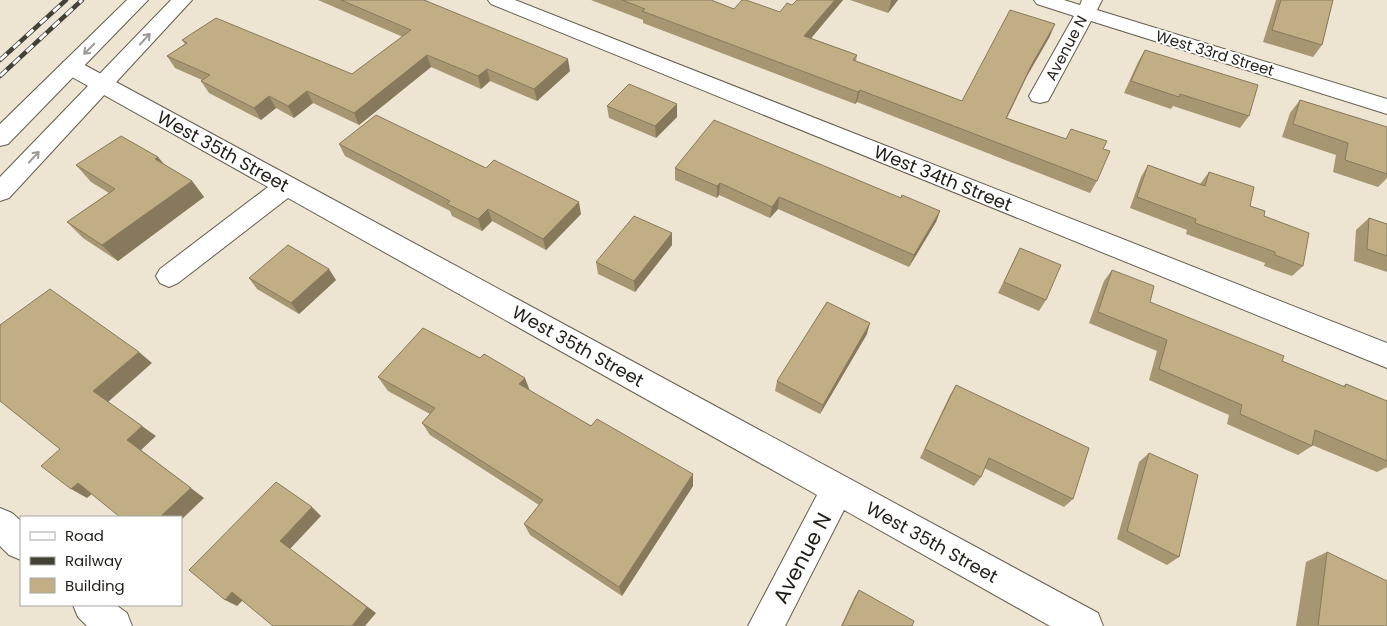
<svg xmlns="http://www.w3.org/2000/svg" width="1387" height="626" font-family="Poppins,sans-serif">
  <style>
    .lines { fill: none; stroke-linecap: round; stroke-linejoin: round }
    .minor-casing { stroke: #645d4d; stroke-width: 2 }
    .major-casing { stroke: #645d4d; stroke-width: 2 }
    .minor { fill: #fff; fill-rule: evenodd }
    .major { fill: #fff; fill-rule: evenodd }
    .rail-casing { stroke: #434037; stroke-width: 4.5 }
    .rail { stroke: #fff; stroke-width: 3; stroke-dasharray: 9; stroke-linecap: butt }
    .wall { fill: #a69672 }
    .shaded-wall { fill: #877a5c }
    .building { fill: #c1ae84; stroke: #877a5c }
    .oneway { stroke: #9b9a97 }
    .labels { text-anchor: middle; dominant-baseline: central; stroke-width: 4; stroke-linejoin: round; paint-order: stroke }
    .far-street-label { font-size: 15px; fill: #211e18; stroke: #fff }
    .street-label { font-size: 18px; fill: #211e18; stroke: #fff }
    .near-street-label { font-size: 21px; fill: #211e18; stroke: #fff }
  </style>
  <rect width="100%" height="100%" fill="#ede5d2"/>
  <g class="lines">
    <g class="minor-casing">
      <path id="minor" d="M488,0H515L1387,343V368L491,4Z
        M1034,0H1064L1080,5L1082,0H1102L1097,10L1387,99V114L1091,21L1048,101L1040,103L1032,101L1029,96L1074,16L1037,4Z
        M71,60L79,62L1098,613L1103,626H1050L844,510L785,626H748L817,495L288,198L178,283L169,287L160,283L156,276L160,269L268,187L63,72L60,67L63,62Z
        M0,508L12,513L21,521V560L9,555L0,546Z
        M73,605H116L127,613L132,626H87L78,617Z"/>
    </g>
    <g class="major-casing">
      <path id="major" d="M127,0H148L8,144L0,146V124Z
        M171,0H192L9,198L0,201V177Z"/>
    </g>
    <use href="#minor" class="minor"/>
    <use href="#major" class="major"/>
    <g class="rail-casing">
      <path id="rail" d="M0,60L66,0
        M0,76L82,0"/>
    </g>
    <use href="#rail" class="rail"/>
  </g>
  <path class="wall" d="M318,0H424L570,71L537,101L490,81L481,89L431,67L359,125L313,103L294,118L276,108L261,120L209,93L201,81L202,80L175,68L167,56L185,44L182,40L352,74L403,37Z
    M591,0H711L734,9L780,12L792,5L843,0L811,38L857,55L856,61L962,101L1050,36L1027,76L1007,118L1066,139L1071,129L1103,149L1097,181L1090,193L857,102L855,104L643,23V20Z
    M850,0H898L888,13Z
    M1276,0H1333L1322,45L1313,57L1263,42Z
    M1145,50L1249,116L1240,128L1173,106L1171,109L1124,93L1138,62Z
    M1300,100L1387,127V178L1378,187L1333,172L1336,155L1282,137L1290,113Z
    M607,106L677,117L656,138L609,118Z
    M339,144L581,214L546,250L492,221L482,231L452,216L450,211L345,156Z
    M158,157L165,165L192,181L204,197L118,261L83,238L67,222L109,193L91,182L76,165Z
    M1148,165L1200,184L1209,172L1250,206L1264,216L1303,266L1292,276L1264,266L1265,263L1186,234L1187,230L1130,208L1141,177Z
    M675,168L901,198L940,211L936,222L909,267L778,209L770,218L719,195L717,198L675,180Z
    M1369,218L1387,224V272L1354,261L1356,230Z
    M672,233V245L635,292L598,274L596,262Z
    M1020,248L1046,300L1039,311L998,293Z
    M1112,270L1150,302L1282,361L1343,386L1346,384L1387,401V467L1377,472L1312,445V446L1298,455L1227,424L1229,415L1149,380L1157,351L1089,323L1104,281Z
    M249,278L336,280L299,314L257,289Z
    M867,334L820,414L775,391L777,381Z
    M378,377L530,391L591,426L693,474V486L622,596L530,535L524,524L539,505L430,435L422,423L430,414L388,391Z
    M956,385L1073,499L1064,507L984,468L981,477L974,486L920,458L950,395Z
    M1149,453L1179,557L1167,565L1117,539L1139,462Z
    M1327,552L1387,626H1296L1306,562Z
    M859,590L912,626H841L855,596Z"/>
  <path class="shaded-wall" d="M835,0H843L803,48L804,36Z
    M891,0H898L888,13L891,1Z
    M1055,24L1050,36L1027,76L1001,130L1032,64Z
    M427,55L431,67L359,125L354,113Z
    M568,59L570,71L537,101L534,89Z
    M487,69L490,81L481,89L478,76Z
    M860,90L857,102L855,104L858,92Z
    M307,91L313,103L294,118L288,106Z
    M269,96L276,108L261,120L254,108Z
    M677,104V117L656,138L655,126Z
    M158,157L171,174L155,159Z
    M192,181L204,197L118,261L102,245Z
    M720,183L719,195L717,198V186Z
    M779,197L778,209L770,218L772,207Z
    M579,202L581,214L546,250L543,239Z
    M488,209L492,221L482,231L478,219Z
    M940,211L936,222L909,267L914,255Z
    M672,233V245L635,292L634,281Z
    M329,269L336,280L299,314L291,303Z
    M870,323L867,334L820,414L823,405Z
    M139,352L152,363L108,402L93,391Z
    M525,378L530,391L519,384Z
    M142,426L156,436L141,450L204,498L181,520V517H160L127,440Z
    M693,474V486L622,596L619,587Z
    M78,483L94,492L87,498L71,489Z
    M312,507L321,516L290,549L376,613L365,626H352L280,541Z
    M232,592L244,599L237,606L225,600Z"/>
  <path class="building" d="M341,0H424L568,59L534,89L487,69L478,76L427,55L354,113L307,91L288,106L269,96L254,108L201,81L210,75L167,56L187,43L182,40L216,18L352,74L411,30Z
    M622,0H711L734,9L742,0H746L780,12L787,3L792,5L797,0H835L804,36L857,55L853,60L962,101L1010,10L1055,24L1032,64L1006,118L1066,139L1071,129L1107,141L1103,149L1110,151L1097,181L860,90L858,92L642,11L645,9Z
    M1281,0H1333L1322,45L1272,30Z
    M1145,50L1258,85L1249,116L1180,94L1179,97L1131,81Z
    M629,84L677,104L655,126L607,106Z
    M1300,100L1387,127V174L1345,160L1348,143L1293,124Z
    M376,115L486,168L494,160L579,202L543,239L488,209L478,219L447,204L450,201L339,144Z
    M714,120L901,198L902,195L940,211L914,255L779,197L772,207L720,183L717,186L675,168Z
    M121,136L158,157L155,159L192,181L102,245L67,222L115,189L76,165Z
    M1148,165L1205,186L1209,172L1254,187L1250,206L1265,211L1264,216L1309,233L1303,266L1275,255V252L1195,223L1196,219L1137,197Z
    M634,216L672,233L634,281L596,262Z
    M1369,218L1387,224V256L1367,249Z
    M288,245L329,269L291,303L249,278Z
    M1020,248L1061,265L1046,300L1004,282Z
    M1112,270L1154,286L1150,302L1284,356L1282,361L1345,387L1346,384L1387,401V461L1315,430L1312,446L1240,414L1242,405L1159,369L1167,340L1098,312Z
    M50,289L139,352L93,391L142,426L127,440L191,488L160,517H120L78,483L71,489L41,466L60,449L0,401V325Z
    M827,302L870,323L823,405L777,381Z
    M423,328L480,358L484,354L525,378L519,384L591,426L597,419L693,474L619,587L524,524L543,500L422,423L435,408L378,377Z
    M956,385L1089,448L1073,499L989,458L981,477L925,449Z
    M1149,453L1198,475L1179,557L1127,531Z
    M276,482L312,507L280,541L367,607L352,626H273L232,592L225,600L189,570Z
    M1327,552L1387,581V626H1318Z
    M859,590L914,621L912,626H842Z"/>
  <defs><path id="oneway-shaft" d="M-6 0H5M1.5-3L5.5 0L1.5 3" fill="none" stroke-width="1.6" stroke-linecap="round" stroke-linejoin="round" transform="scale(1.25)"/></defs>
  <g class="oneway">
    <use href="#oneway-shaft" transform="translate(145 39) rotate(-47)"/>
    <use href="#oneway-shaft" transform="translate(89 49) rotate(135)"/>
    <use href="#oneway-shaft" transform="translate(34 157) rotate(-47)"/>
  </g>
  <g class="labels">
    <g class="far-street-label">
      <text transform="translate(1066 48) rotate(-62)">Avenue N</text>
      <text transform="translate(1215 53) rotate(17)">West 33rd Street</text>
    </g>
    <g class="street-label">
      <text transform="translate(223 151) rotate(29)">West 35th Street</text>
      <text transform="translate(943 178) rotate(22)">West 34th Street</text>
      <text transform="translate(578 346) rotate(29)">West 35th Street</text>
      <text transform="translate(932 542) rotate(29)">West 35th Street</text>
    </g>
    <g class="near-street-label">
      <text transform="translate(802 558) rotate(-62)">Avenue N</text>
    </g>
  </g>
  <rect x="20" y="516" width="162" height="90" fill="#ffffff" stroke="#a6a5a3"/>
  <rect x="30" y="532" width="25" height="8" fill="#ffffff" stroke="#a6a5a3"/>
  <text x="65" y="541" font-size="15" fill="#211e18">Road</text>
  <rect x="30" y="557" width="25" height="8" fill="#434037" stroke="#a6a5a3"/>
  <text x="65" y="566" font-size="15" fill="#211e18">Railway</text>
  <rect x="30" y="578" width="25" height="15" fill="#c1ae84" stroke="#a6a5a3"/>
  <text x="65" y="591" font-size="15" fill="#211e18">Building</text>
</svg>
